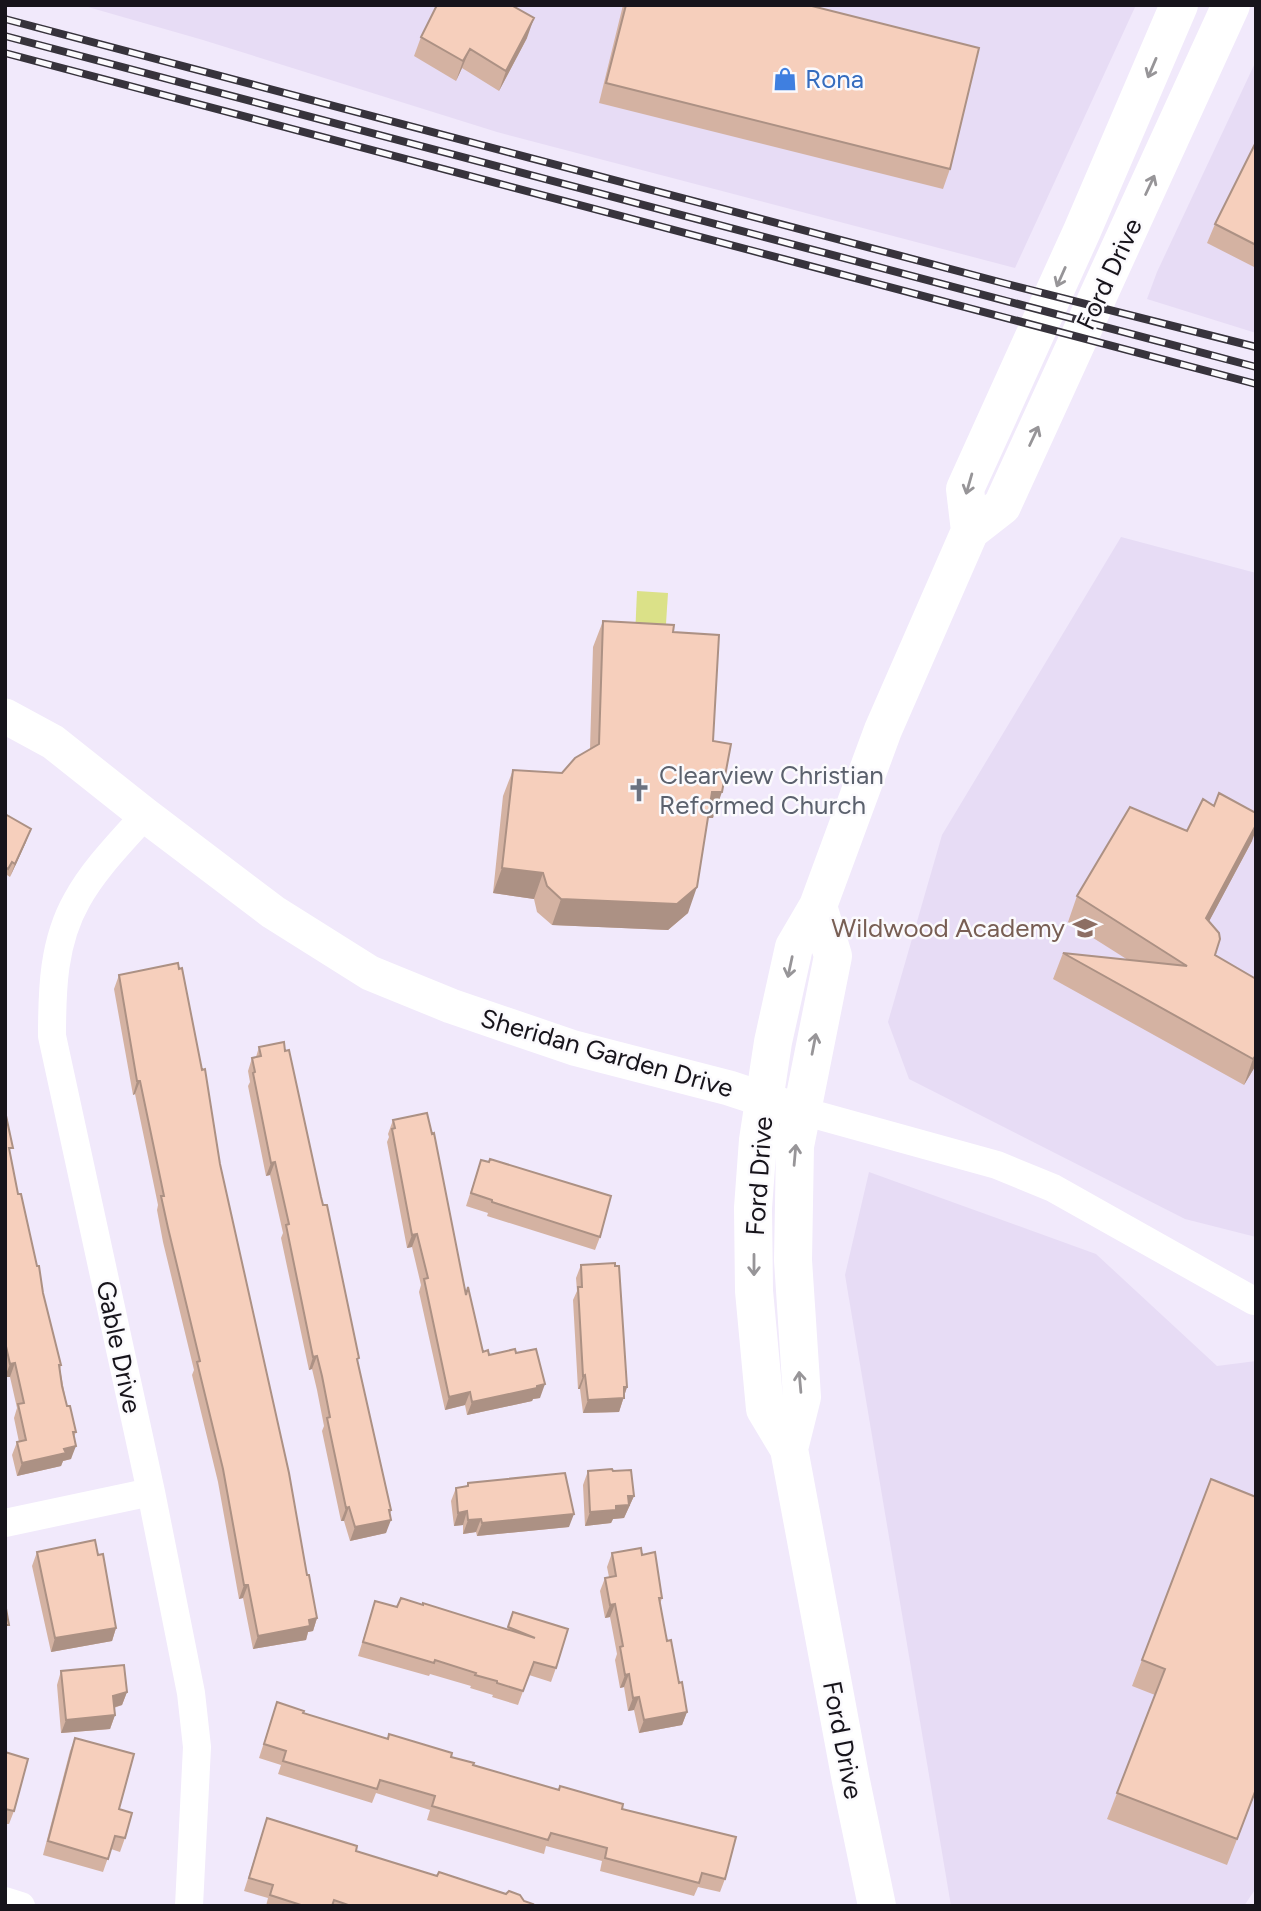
<svg xmlns="http://www.w3.org/2000/svg" width="1261" height="1911" font-family="Figtree,sans-serif">
  <style>
    .built { fill: #e7dcf5 }
    .green { fill: #dbe188 }
    .lines { fill: none; stroke-linecap: round; stroke-linejoin: round }
    .minor { stroke: #fff; stroke-width: 28 }
    .tertiary { stroke: #fff; stroke-width: 35 }
    .secondary { stroke: #fff; stroke-width: 38 }
    .rail-casing { stroke: #37333c; stroke-width: 8 }
    .rail { stroke: #fbfafd; stroke-width: 5; stroke-dasharray: 16; stroke-linecap: butt }
    .wall { fill: #d4b2a2 }
    .shaded-wall { fill: #ac9184 }
    .building { fill: #f6cfbc; stroke: #ac9184; stroke-width: 2 }
    .oneway { stroke: #979598 }
    .labels { text-anchor: middle; dominant-baseline: central; stroke-width: 5; stroke-linejoin: round; paint-order: stroke }
    .shop-label { font-size: 26px; fill: #366cbe; stroke: #fbfafd; text-anchor: start }
    .street-label { font-size: 26px; fill: #17141b; stroke: #fbfafd }
    .worship-label { font-size: 26px; fill: #5b616d; stroke: #fbfafd; text-anchor: start }
    .education-label { font-size: 26px; fill: #785e54; stroke: #fbfafd; text-anchor: end }
  </style>
  <rect width="100%" height="100%" fill="#f1e9fb"/>
  <path class="built" d="M81,5H1136L1015,268L497,132L203,40Z
    M1256,61V333L1147,299L1157,272Z
    M1121,537L1256,573V1237L1185,1219L909,1079L888,1022L942,835Z
    M869,1172L1096,1254L1217,1366L1256,1361V1888L1244,1906H951L845,1275Z"/>
  <path class="green" d="M637,591L668,593L665,639L635,637Z"/>
  <g class="lines">
    <path class="minor" d="M145,815C121,842 94,869 77,900C53,942 52,990 52,1036L151,1492L191,1693L197,1747L189,1906
      M802,1111L997,1165L1053,1188L1254,1301
      M5,1523L151,1492
      M5,1901L21,1906"/>
    <path class="tertiary" d="M5,716L53,742L145,815L273,912L370,973L451,1006L574,1048L729,1088L790,1108"/>
    <path class="secondary" d="M970,531L965,489L1082,231L1179,5
      M789,1449L802,1397L793,1260L795,1146L833,956L818,906
      M877,1906L851,1781L789,1449L765,1409L754,1291L753,1208L758,1140L773,1042L794,947L818,906L883,730L970,531L1002,506L1231,5"/>
    <g class="rail-casing">
      <path id="rail" d="M5,19L1007,284L1256,347
        M5,36L1256,367
        M5,53L1256,384"/>
    </g>
    <use href="#rail" class="rail"/>
  </g>
  <path class="wall" d="M623,5H808L950,169L943,189L599,103Z
    M421,37L527,38L499,91L462,68L456,81L414,56Z
    M1256,142V268L1207,243L1215,224Z
    M603,621L673,632L713,741V818H708L688,913L668,930L552,925L537,912L534,899L493,893L503,796L513,770L562,773L590,749L593,647Z
    M1214,806L1252,841L1209,921L1215,955L1256,979V1065L1244,1085L1053,979L1063,953L1128,960L1068,922L1077,896L1187,831Z
    M5,814L26,842L10,877L7,875L5,878Z
    M119,975L220,1164L307,1575L317,1618L313,1631L308,1632L306,1640L253,1649L243,1598L239,1599L218,1482L192,1375L194,1370L163,1242L157,1210L158,1205L135,1094L133,1095L114,989Z
    M259,1047L321,1197L390,1514L386,1533L350,1541L344,1521H341L322,1431L324,1426L317,1390L312,1369L309,1370L281,1238L283,1233L270,1175L266,1176L248,1086L250,1082L248,1071L252,1058L256,1057Z
    M5,1111L10,1155L18,1194L61,1365L60,1369L67,1406L76,1432L74,1437L71,1459L63,1461L61,1466L17,1476L12,1455L17,1442H19L14,1418L17,1408L10,1377H5Z
    M393,1120L466,1294L483,1352L489,1355L516,1353L540,1398L533,1399L532,1401L467,1415L465,1405L445,1410L419,1292L421,1285L412,1247L407,1248L387,1142L389,1137L388,1134Z
    M481,1160L600,1237L595,1250L487,1216L488,1213L466,1206Z
    M581,1265L627,1387L619,1412L583,1413L580,1389H578L573,1300L577,1291L576,1278Z
    M588,1471H613L634,1496L624,1518L613,1519L611,1523L585,1526L583,1485Z
    M1211,1479L1256,1791L1227,1865L1107,1819L1155,1695L1132,1686Z
    M468,1483L569,1527L477,1536L476,1532L463,1534V1525L454,1526L451,1501L456,1488L466,1487Z
    M37,1552L98,1555L116,1628L112,1641L51,1652L32,1566Z
    M612,1553L642,1555L662,1598L660,1604L667,1641L687,1712L682,1725L639,1733L634,1710L628,1711L624,1687L620,1688L615,1660L617,1654L610,1617L605,1618L600,1591L605,1578L609,1577L607,1567Z
    M375,1601L397,1607L507,1630L513,1612L556,1668L551,1682L529,1675L518,1705L492,1697L493,1695L470,1688L471,1686L430,1674L429,1676L358,1656Z
    M61,1671L127,1692L122,1705L114,1708L115,1715L110,1729L61,1733L57,1685Z
    M277,1702L303,1713L387,1739L451,1757L473,1765L622,1809L725,1879L720,1892L698,1887L694,1896L600,1871L602,1861L546,1846L544,1854L427,1820L430,1810L376,1793L372,1803L278,1774L281,1765L259,1758Z
    M75,1738L119,1809L125,1838L120,1852L111,1849L103,1872L43,1855L70,1751Z
    M5,1752L14,1811L9,1824H5Z
    M267,1818L356,1851L437,1876L524,1901L532,1906H266L268,1898L244,1891Z"/>
  <path class="shaded-wall" d="M534,18L527,38L499,91L506,71Z
    M470,49L462,68L456,81L463,61Z
    M712,792H722L713,818H703Z
    M1256,825V830L1252,841L1197,944L1206,918Z
    M31,829L26,842L10,877L15,864Z
    M502,868L543,873L534,899L493,893Z
    M697,887L688,913L668,930L552,925L561,899Z
    M1256,1055V1065L1244,1085L1253,1059Z
    M137,1081H140L135,1094L133,1095Z
    M275,1162L270,1175L266,1176L271,1163Z
    M417,1234L412,1247L407,1248L412,1235Z
    M317,1356L312,1369L309,1370L313,1357Z
    M15,1363L10,1377H5L10,1364Z
    M585,1375L580,1389H578L583,1376Z
    M545,1384L540,1398L533,1399L532,1401L467,1415L472,1402Z
    M624,1387H627L619,1412L583,1413L588,1400Z
    M470,1392L465,1405L445,1410L449,1397Z
    M76,1446L71,1459L63,1461L61,1466L17,1476L22,1463L64,1449Z
    M628,1496H634L624,1518L613,1519L611,1523L585,1526L590,1512Z
    M349,1507L344,1521H341L346,1508Z
    M389,1510H391L388,1520H391L386,1533L350,1541L355,1527Z
    M467,1511L463,1525L454,1526L458,1513Z
    M574,1514L569,1527L477,1536L482,1523Z
    M481,1519L476,1532L463,1534L468,1520Z
    M244,1585H248L243,1598L239,1599Z
    M615,1604L610,1617L605,1618L610,1605Z
    M317,1618L313,1631L308,1632L306,1640L253,1649L258,1636Z
    M116,1628L112,1641L51,1652L55,1638Z
    M629,1674L624,1687L620,1688L625,1675Z
    M127,1692L122,1705L108,1709L113,1696Z
    M639,1697L634,1710L628,1711L633,1698Z
    M687,1712L682,1725L639,1733L644,1720Z
    M115,1715L110,1729L61,1733L66,1720Z"/>
  <path class="building" d="M437,5H511L534,18L506,71L470,49L463,61L421,37Z
    M626,5H808L979,48L950,169L606,83Z
    M1256,142V245L1215,224Z
    M603,621L674,625L673,632L719,635L713,741L731,744L722,792H712L697,887L677,904L561,899L547,886L543,873L502,868L513,770L562,773L575,758L599,744Z
    M1219,793L1256,813V825L1206,918L1219,933L1220,939L1215,955L1256,979V1055L1253,1059L1063,953L1187,966L1077,896L1130,807L1187,831L1203,799L1214,806Z
    M5,814L31,829L15,864L12,862L8,869L5,867Z
    M178,963L179,969L182,968L202,1070L205,1069L220,1164L289,1473L307,1575H309L317,1618L309,1620L310,1626L258,1636L248,1585H244L223,1469L197,1362L200,1361L168,1228L161,1196H164L140,1081H137L119,975Z
    M284,1042L285,1051L289,1050L321,1197L323,1205H327L359,1358L357,1359L391,1510H389L391,1520L355,1527L349,1507L346,1508L327,1418L330,1417L322,1376L317,1356L313,1357L286,1225L289,1224L275,1162L271,1163L253,1073L255,1072L252,1058L261,1056L259,1047Z
    M5,1111L13,1148H9L18,1194H21L37,1266H39L43,1293L61,1365H59L62,1386L67,1406H70L76,1432H73L76,1446L64,1449L66,1453L22,1463L17,1442L26,1440L18,1404L24,1403L15,1363L10,1364L5,1342Z
    M427,1113L432,1134L434,1133L466,1295L468,1287L483,1352L488,1350L489,1355L515,1349L516,1353L536,1349L545,1384L537,1386V1388L472,1402L470,1392L449,1397L424,1279L428,1278L417,1234L412,1235L392,1129L395,1128L393,1120Z
    M490,1159L611,1196L600,1237L492,1202V1200L471,1193L481,1160L489,1162Z
    M615,1263V1266H619L627,1387H624V1398L588,1400L585,1375L583,1376L578,1287H582L581,1265Z
    M612,1469L613,1471L631,1470L634,1496H628L629,1505L616,1506V1510L590,1512L588,1471Z
    M565,1473L574,1514L482,1523L481,1519L468,1520L467,1511L458,1513L456,1488L468,1486V1483Z
    M1211,1479L1256,1497V1789L1237,1839L1117,1793L1165,1669L1142,1660Z
    M95,1540L98,1555L103,1554L116,1628L55,1638L37,1552Z
    M641,1548L642,1555L655,1552L662,1598H659L667,1641L671,1640L679,1683L682,1682L687,1712L644,1720L639,1697L633,1698L629,1674L625,1675L620,1647L623,1646L615,1604L610,1605L605,1578L616,1576L612,1553Z
    M401,1598L423,1605V1603L535,1638L508,1627L513,1612L568,1629L556,1668L534,1662L523,1691L497,1683V1681L475,1675L476,1673L435,1660L434,1663L363,1642L375,1601L397,1607Z
    M5,1603L9,1625H5Z
    M124,1665L127,1692L113,1696L115,1715L66,1720L61,1671Z
    M277,1702L304,1711L303,1713L388,1739L389,1734L452,1753L451,1757L474,1763L473,1765L559,1790L560,1786L623,1804L622,1809L736,1837L725,1879L702,1873L699,1883L605,1858L607,1848L551,1833L548,1840L432,1806L435,1796L380,1780L377,1789L283,1761L286,1751L264,1744Z
    M75,1738L134,1754L119,1809L132,1813L125,1838L115,1836L108,1859L48,1841Z
    M5,1752L28,1759L14,1811L5,1809Z
    M267,1818L357,1846L356,1851L437,1876L439,1872L506,1894L509,1891L520,1895L524,1901L533,1904L532,1906H351L334,1900L332,1906H304L270,1895L273,1885L249,1878Z"/>
  <defs><path id="oneway-shaft" d="M-6 0H5M1.5-3L5.5 0L1.5 3" fill="none" stroke-width="1.6" stroke-linecap="round" stroke-linejoin="round" transform="scale(1.75)"/></defs>
  <g class="oneway">
    <use href="#oneway-shaft" transform="translate(1152 68) rotate(113)"/>
    <use href="#oneway-shaft" transform="translate(1150 185) rotate(-65)"/>
    <use href="#oneway-shaft" transform="translate(1061 277) rotate(114)"/>
    <use href="#oneway-shaft" transform="translate(1034 436) rotate(-65)"/>
    <use href="#oneway-shaft" transform="translate(969 484) rotate(106)"/>
    <use href="#oneway-shaft" transform="translate(790 967) rotate(102)"/>
    <use href="#oneway-shaft" transform="translate(814 1044) rotate(-79)"/>
    <use href="#oneway-shaft" transform="translate(795 1155) rotate(-85)"/>
    <use href="#oneway-shaft" transform="translate(754 1265) rotate(90)"/>
    <use href="#oneway-shaft" transform="translate(800 1382) rotate(-95)"/>
  </g>
  <defs>
    <g id="shop-bare" transform="scale(1.89)"><path d="M-5-2.5h2.3a2.7 3.5 0 0 1 5.4 0H5L5.5 6h-11ZM-1.5-2.5h3a1.5 2.3 0 0 0-3 0Z" fill="#3f7fe0" stroke="#fbfafd" stroke-width="2.5" paint-order="stroke"/></g>
    <g id="church-bare" transform="scale(1.89)"><path d="M-1.2-6h2.4v3.5h3.3v2.4h-3.3V6h-2.4V-.1h-3.3v-2.4h3.3Z" fill="#6b7280" stroke="#fbfafd" stroke-width="2.5" paint-order="stroke"/></g>
    <g id="school-bare" transform="scale(1.89)"><path d="M0-5L7-2L0 1L-7-2ZM-4 1L0 2.5L4 1V4Q0 6-4 4Z" fill="#8d6e63" stroke="#fbfafd" stroke-width="2.5" paint-order="stroke"/></g>
  </defs>
  <g fill-rule="evenodd">
    <use href="#shop-bare" x="785" y="79"/>
    <use href="#church-bare" x="639" y="790"/>
    <use href="#school-bare" x="1085" y="928"/>
  </g>
  <g class="labels">
    <g class="shop-label">
      <text x="805" y="79">Rona</text>
    </g>
    <g class="street-label">
      <text transform="translate(1109 274) rotate(-65)">Ford Drive</text>
      <text transform="translate(607 1053) rotate(16)">Sheridan Garden Drive</text>
      <text transform="translate(759 1176) rotate(-86)">Ford Drive</text>
      <text transform="translate(119 1347) rotate(78)">Gable Drive</text>
      <text transform="translate(843 1740) rotate(79)">Ford Drive</text>
    </g>
    <g class="worship-label">
      <text x="659" y="775">Clearview Christian<tspan x="659" dy="30">Reformed Church</tspan></text>
    </g>
    <g class="education-label">
      <text x="1065" y="928">Wildwood Academy</text>
    </g>
  </g>
  <rect width="1261" height="1911" fill="none" stroke="#17141b" stroke-width="14"/>
</svg>
